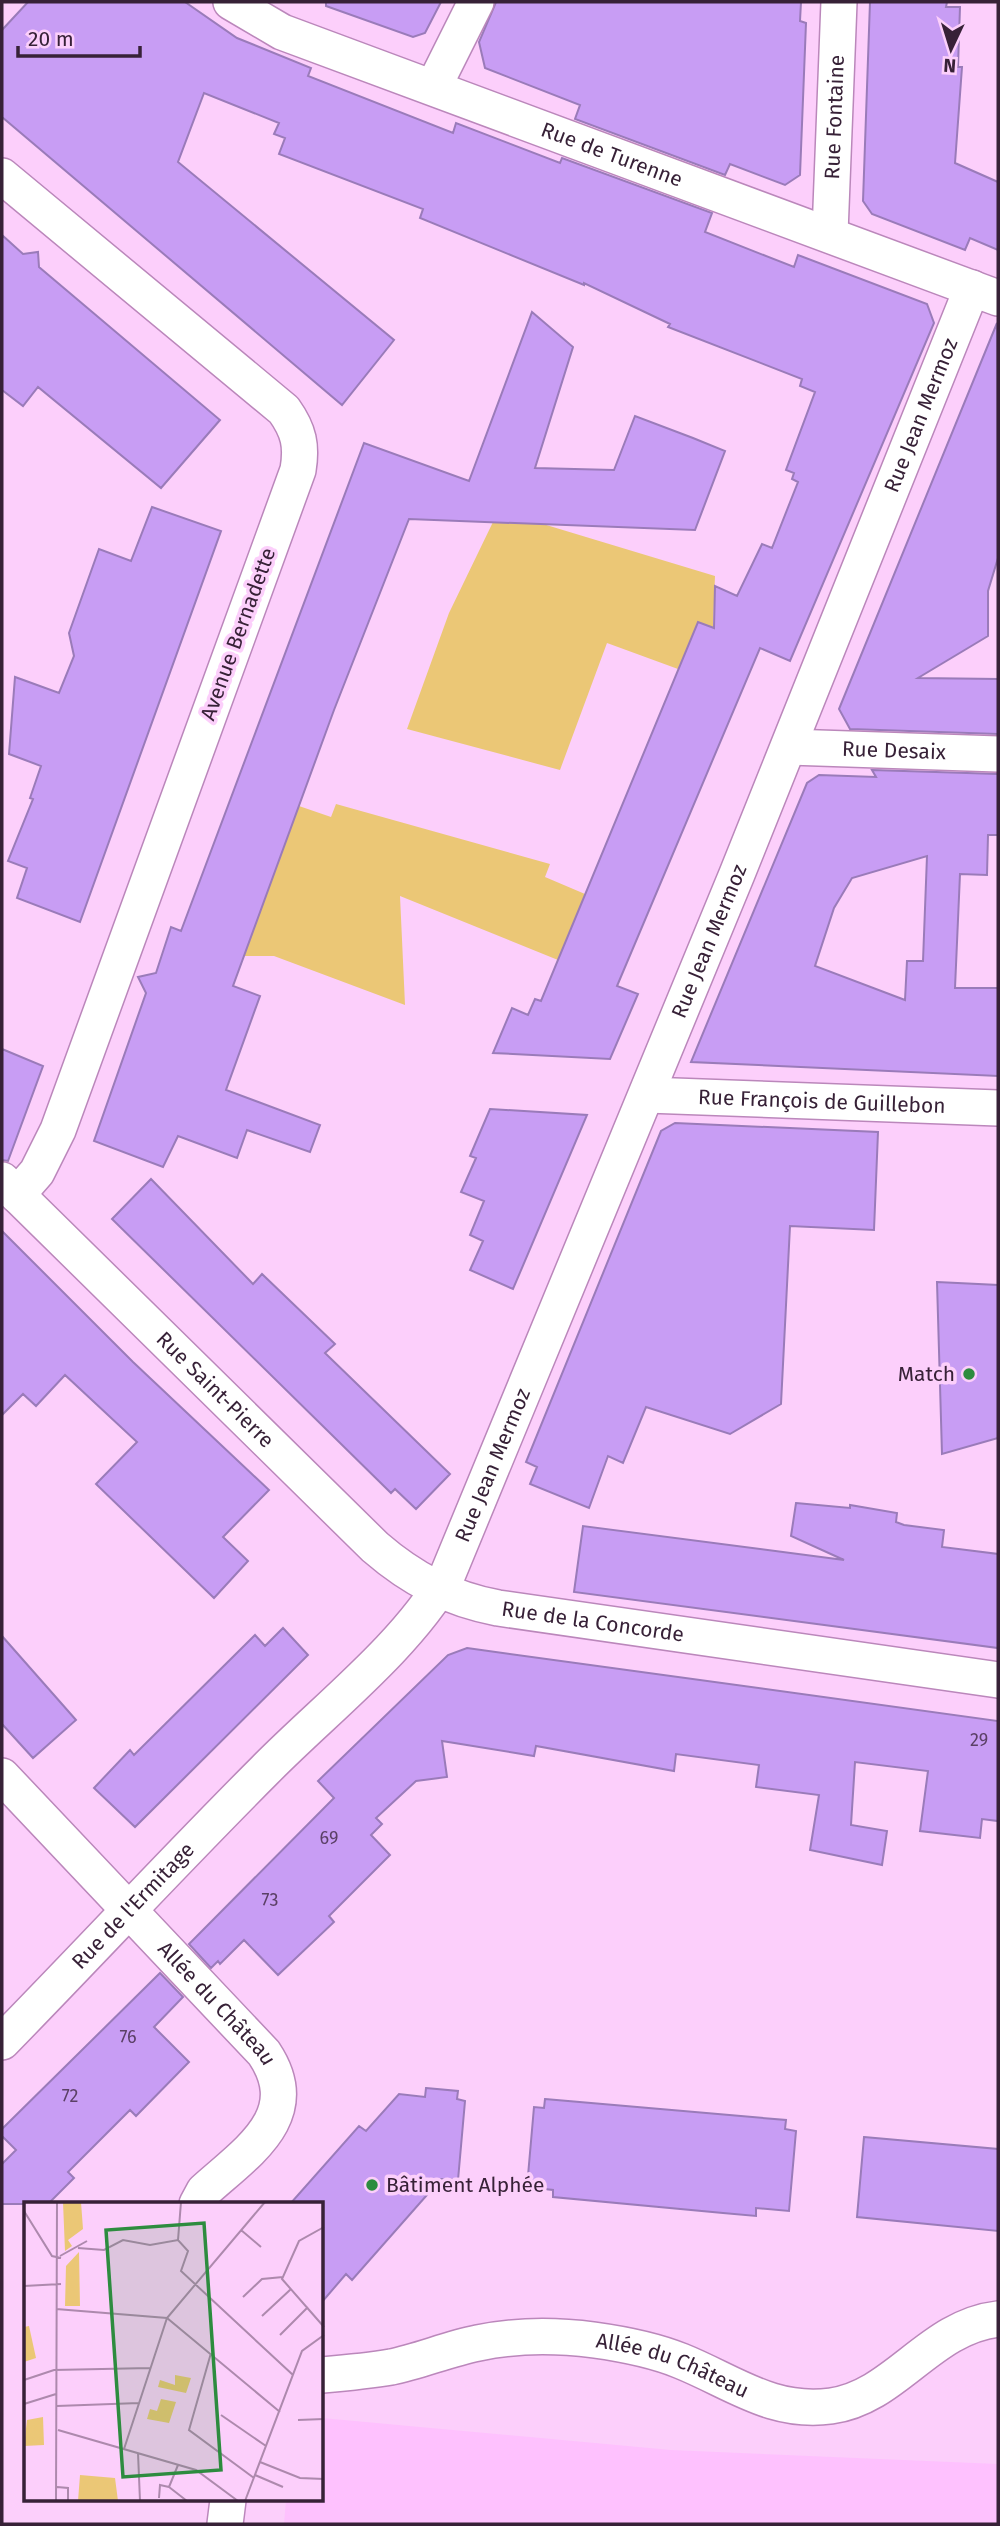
<svg xmlns="http://www.w3.org/2000/svg" width="1000" height="2526" font-family="'Fira Sans',sans-serif">
  <style>
    .built { fill: #fec1fe }
    .green { fill: #ebc776 }
    .building { fill: #c89df4; stroke: #9a7bb9; stroke-width: 2; fill-rule: evenodd }
    .lines { fill: none; stroke-linecap: round; stroke-linejoin: round }
    .street-casing { stroke: #bb87bb; stroke-width: 38 }
    .street { stroke: #fff; stroke-width: 35 }
    .poi-dot { fill: #2d8c3f; stroke: #fccffb; stroke-width: 2.5 }
    .labels { text-anchor: middle; dominant-baseline: central; stroke-width: 7; stroke-linejoin: round; paint-order: stroke }
    .number-label { font-size: 18px; fill: #5b4066 }
    .street-label { font-size: 21px; fill: #372137; stroke: #fccffb }
    .poi-label { font-size: 21px; fill: #372137; stroke: #fccffb; text-anchor: end }
    .inset-road { fill: none; stroke: #ad89ad; stroke-width: 2 }
    .view { fill: #2d8c3f; fill-opacity: 0.15; stroke: #2d8c3f; stroke-width: 3.5 }
    .inset-edge { fill: none; stroke: #372137; stroke-width: 3.5 }
  </style>
  <rect width="100%" height="100%" fill="#fccffb"/>
  <path class="built" d="M322,2418L671,2450L998,2464V2524H284L286,2500H322Z"/>
  <path class="green" d="M493,522L543,524L715,576L713,628L698,622L678,669L607,643L560,770L407,729L449,613Z
    M336,804L550,864L545,877L585,894L558,960L400,896L405,1005L274,956H243L299,806L331,817Z"/>
  <path class="building" d="M28,2H185L237,38L311,68L308,76L453,133L456,123L560,163L562,158L712,213L705,232L794,267L798,255L927,304L934,323L790,661L760,648L617,986L638,994L610,1059L493,1053L512,1008L528,1015L535,999L541,1001L698,622L714,628L715,586L737,596L762,544L772,548L798,482L792,479L794,473L786,470L815,392L800,386L802,379L668,327L670,324L584,283V285L420,218L423,209L279,154L285,138L274,134L279,123L204,93L178,162L394,340L342,405L2,117V30Z
    M326,2H441L425,33L413,37L326,6Z
    M496,2H801L800,21L806,23L800,175L785,185L730,164L725,175L575,119L580,105L485,68L479,42Z
    M870,2H947L946,7H960L958,67H962L955,163L998,182V250L970,238L965,250L872,214L863,201Z
    M2,235L23,254L38,252L39,267L220,420L161,488L38,387L23,406L2,390Z
    M532,312L573,347L535,468L614,470L635,416L693,438L725,451L695,530L409,519L334,710L233,986L260,996L226,1090L320,1125L310,1152L247,1130L237,1158L178,1136L163,1167L94,1141L146,993L138,977L156,973L171,927L181,931L364,443L469,481Z
    M997,323L998,558L988,591V636L918,678L998,679V734L850,729L839,709Z
    M152,507L221,531L80,922L17,898L27,868L8,861L33,799L30,798L41,766L9,754L15,677L59,693L74,656L69,633L99,549L131,561Z
    M872,770L998,774V835H988L987,875L960,874L955,988H998V1076L691,1062L807,783L819,775L876,777ZM927,856L923,961H907L905,1000L815,966L834,908L852,878Z
    M2,1049L43,1066L8,1161L2,1160Z
    M490,1109L587,1115L513,1289L470,1270L483,1241L470,1235L484,1201L461,1192L476,1158L470,1156Z
    M675,1123L878,1132L874,1230L790,1226L781,1404L730,1434L646,1407L623,1463L608,1456L589,1508L530,1484L537,1467L526,1462L661,1131Z
    M151,1179L253,1284L262,1274L335,1344L325,1353L450,1474L416,1509L395,1489L391,1493L112,1219Z
    M2,1231L133,1362L269,1490L223,1537L248,1561L214,1598L96,1484L137,1442L65,1375L36,1406L23,1394L2,1415Z
    M937,1282L998,1285V1438L942,1454Z
    M796,1503L850,1508V1505L897,1513L896,1522L904,1525L944,1530L942,1547L998,1554V1648L574,1592L583,1526L844,1560L791,1536Z
    M283,1628L308,1655L135,1827L94,1788L130,1750L134,1755L255,1635L265,1646Z
    M2,1636L76,1720L33,1758L2,1724Z
    M467,1648L998,1721V1821L982,1819L980,1838L920,1831L928,1771L855,1762L851,1825L887,1831L882,1865L810,1850L819,1795L756,1787L759,1765L676,1754L674,1771L536,1746L534,1756L442,1741L447,1777L416,1781L376,1818L382,1824L371,1835L390,1855L329,1916L334,1922L278,1975L244,1940L220,1964L218,1961L211,1968L189,1944L334,1798L318,1781L448,1655Z
    M160,1973L183,1997L154,2027L189,2062L136,2116L130,2110L68,2172L74,2178L48,2204H2V2164L16,2150L2,2136V2129Z
    M426,2088L458,2091L457,2099L465,2101L458,2180L441,2179L352,2280L346,2274L322,2302V2204H290L359,2126L366,2131L399,2094L425,2097Z
    M545,2099L786,2120L785,2129L796,2131L789,2211L756,2208V2216L723,2213L553,2197V2190L527,2187L534,2107L544,2108Z
    M864,2137L998,2149V2231L857,2217Z"/>
  <g class="lines">
    <g class="street-casing">
      <g id="street">
        <path id="s1" d="M231,2L282,32L998,298"/>
        <path d="M434,86L476,2"/>
        <path d="M2,176L284,410C299,431 302,446 298,470L58,1130L37,1172L17,1195"/>
        <path id="s2" d="M830,233L839,2"/>
        <path id="s3" d="M789,747L998,754"/>
        <path id="s4" d="M647,1095L998,1108"/>
        <path id="s5" d="M2,1180L375,1547C412,1579 450,1599 498,1608L998,1680"/>
        <path id="s6" d="M2,1776L264,2053C306,2116 247,2152 204,2191L197,2204"/>
        <path id="s7" d="M2,2042C90,1952 176,1859 265,1770C324,1710 405,1648 447,1576L737,874L972,288"/>
        <path id="s8" d="M322,2375C345,2373 368,2371 391,2367C420,2361 448,2349 478,2343C516,2335 555,2335 594,2340C623,2344 654,2350 681,2361C733,2382 772,2414 831,2406C896,2397 929,2327 998,2319"/>
        <path d="M225,2524L228,2500"/>
      </g>
    </g>
    <use href="#street" class="street"/>
  </g>
  <g class="poi-dot">
    <circle cx="969" cy="1374" r="7"/>
    <circle cx="372" cy="2185" r="7"/>
  </g>
  <g class="labels">
    <g class="number-label">
      <text x="979" y="1740">29</text>
      <text x="329" y="1838">69</text>
      <text x="270" y="1900">73</text>
      <text x="128" y="2037">76</text>
      <text x="70" y="2096">72</text>
    </g>
    <g class="street-label">
      <text stroke="none"><textPath href="#s2" startOffset="116">Rue Fontaine</textPath></text>
      <text stroke="none"><textPath href="#s1" startOffset="411">Rue de Turenne</textPath></text>
      <text stroke="none"><textPath href="#s7" startOffset="1899">Rue Jean Mermoz</textPath></text>
      <text transform="translate(238 634) rotate(-70)">Avenue Bernadette</text>
      <text stroke="none"><textPath href="#s3" startOffset="105">Rue Desaix</textPath></text>
      <text stroke="none"><textPath href="#s7" startOffset="1332">Rue Jean Mermoz</textPath></text>
      <text stroke="none"><textPath href="#s4" startOffset="175">Rue François de Guillebon</textPath></text>
      <text stroke="none"><textPath href="#s5" startOffset="299">Rue Saint-Pierre</textPath></text>
      <text stroke="none"><textPath href="#s7" startOffset="765">Rue Jean Mermoz</textPath></text>
      <text stroke="none"><textPath href="#s5" startOffset="758">Rue de la Concorde</textPath></text>
      <text stroke="none"><textPath href="#s7" startOffset="189">Rue de l'Ermitage</textPath></text>
      <text stroke="none"><textPath href="#s6" startOffset="313">Allée du Château</textPath></text>
      <text stroke="none"><textPath href="#s8" startOffset="359">Allée du Château</textPath></text>
    </g>
    <g class="poi-label">
      <text x="955" y="1374">Match</text>
      <text x="386" y="2185" text-anchor="start">Bâtiment Alphée</text>
    </g>
  </g>
  <g transform="translate(24 2202)">
    <rect width="299" height="299" fill="#fccffb"/>
    <path d="M39,0H57L59,27L44,38L48,44L41,49ZM55,50L56,104H41L42,64ZM5,124L12,156L0,160V125ZM151,173L167,176L162,191L134,185L136,178L151,183ZM137,197L152,200L145,221L123,217L126,207L133,209ZM19,215L20,243L0,244L3,218ZM56,273L91,276L94,299H54Z" fill="#ebc776"/>
    <path class="inset-road" d="M0,9L28,54L37,56M300,25L275,39L258,77L300,125M217,28L237,45M154,38L157,0M54,46L80,48L99,38L126,43L154,38L164,49L157,69L269,173M36,54L63,39M0,84L37,82M219,95L238,77L259,75M32,107L143,116L256,210M238,114L267,87M256,133L284,105M187,151L165,228L230,276M0,178L30,168L126,166M0,202L32,192M33,204L115,201M197,213L242,244M274,218L300,217M34,228L172,268L214,299M100,247L143,116L241,0M114,251L116,299M236,260L276,276L300,277M154,263L145,285L163,299M231,273L259,285M135,296L136,283L145,285M32,299H44V286L33,285M32,299L33,0M221,299L278,149L300,133"/>
    <path class="view" d="M180,21L197,268L99,275L82,28Z"/>
    <rect width="299" height="299" class="inset-edge"/>
  </g>
  <rect width="1000" height="2526" fill="none" stroke="#372137" stroke-width="7"/>
  <g transform="translate(951 49) rotate(184)" stroke="#fccffb" stroke-width="5" paint-order="stroke">
  <path d="M0-5L12 26L0 18L-12 26Z" fill="#372137"/>
  <text y="-10" font-size="19" font-weight="bold" text-anchor="middle" fill="#372137">N</text>
  </g>
  <path d="M18 46v10h122v-10" fill="none" stroke="#372137" stroke-width="3.5"/>
  <text x="28" y="46" font-size="21" fill="#372137" stroke="#fccffb" stroke-width="5" paint-order="stroke">20 m</text>
</svg>
